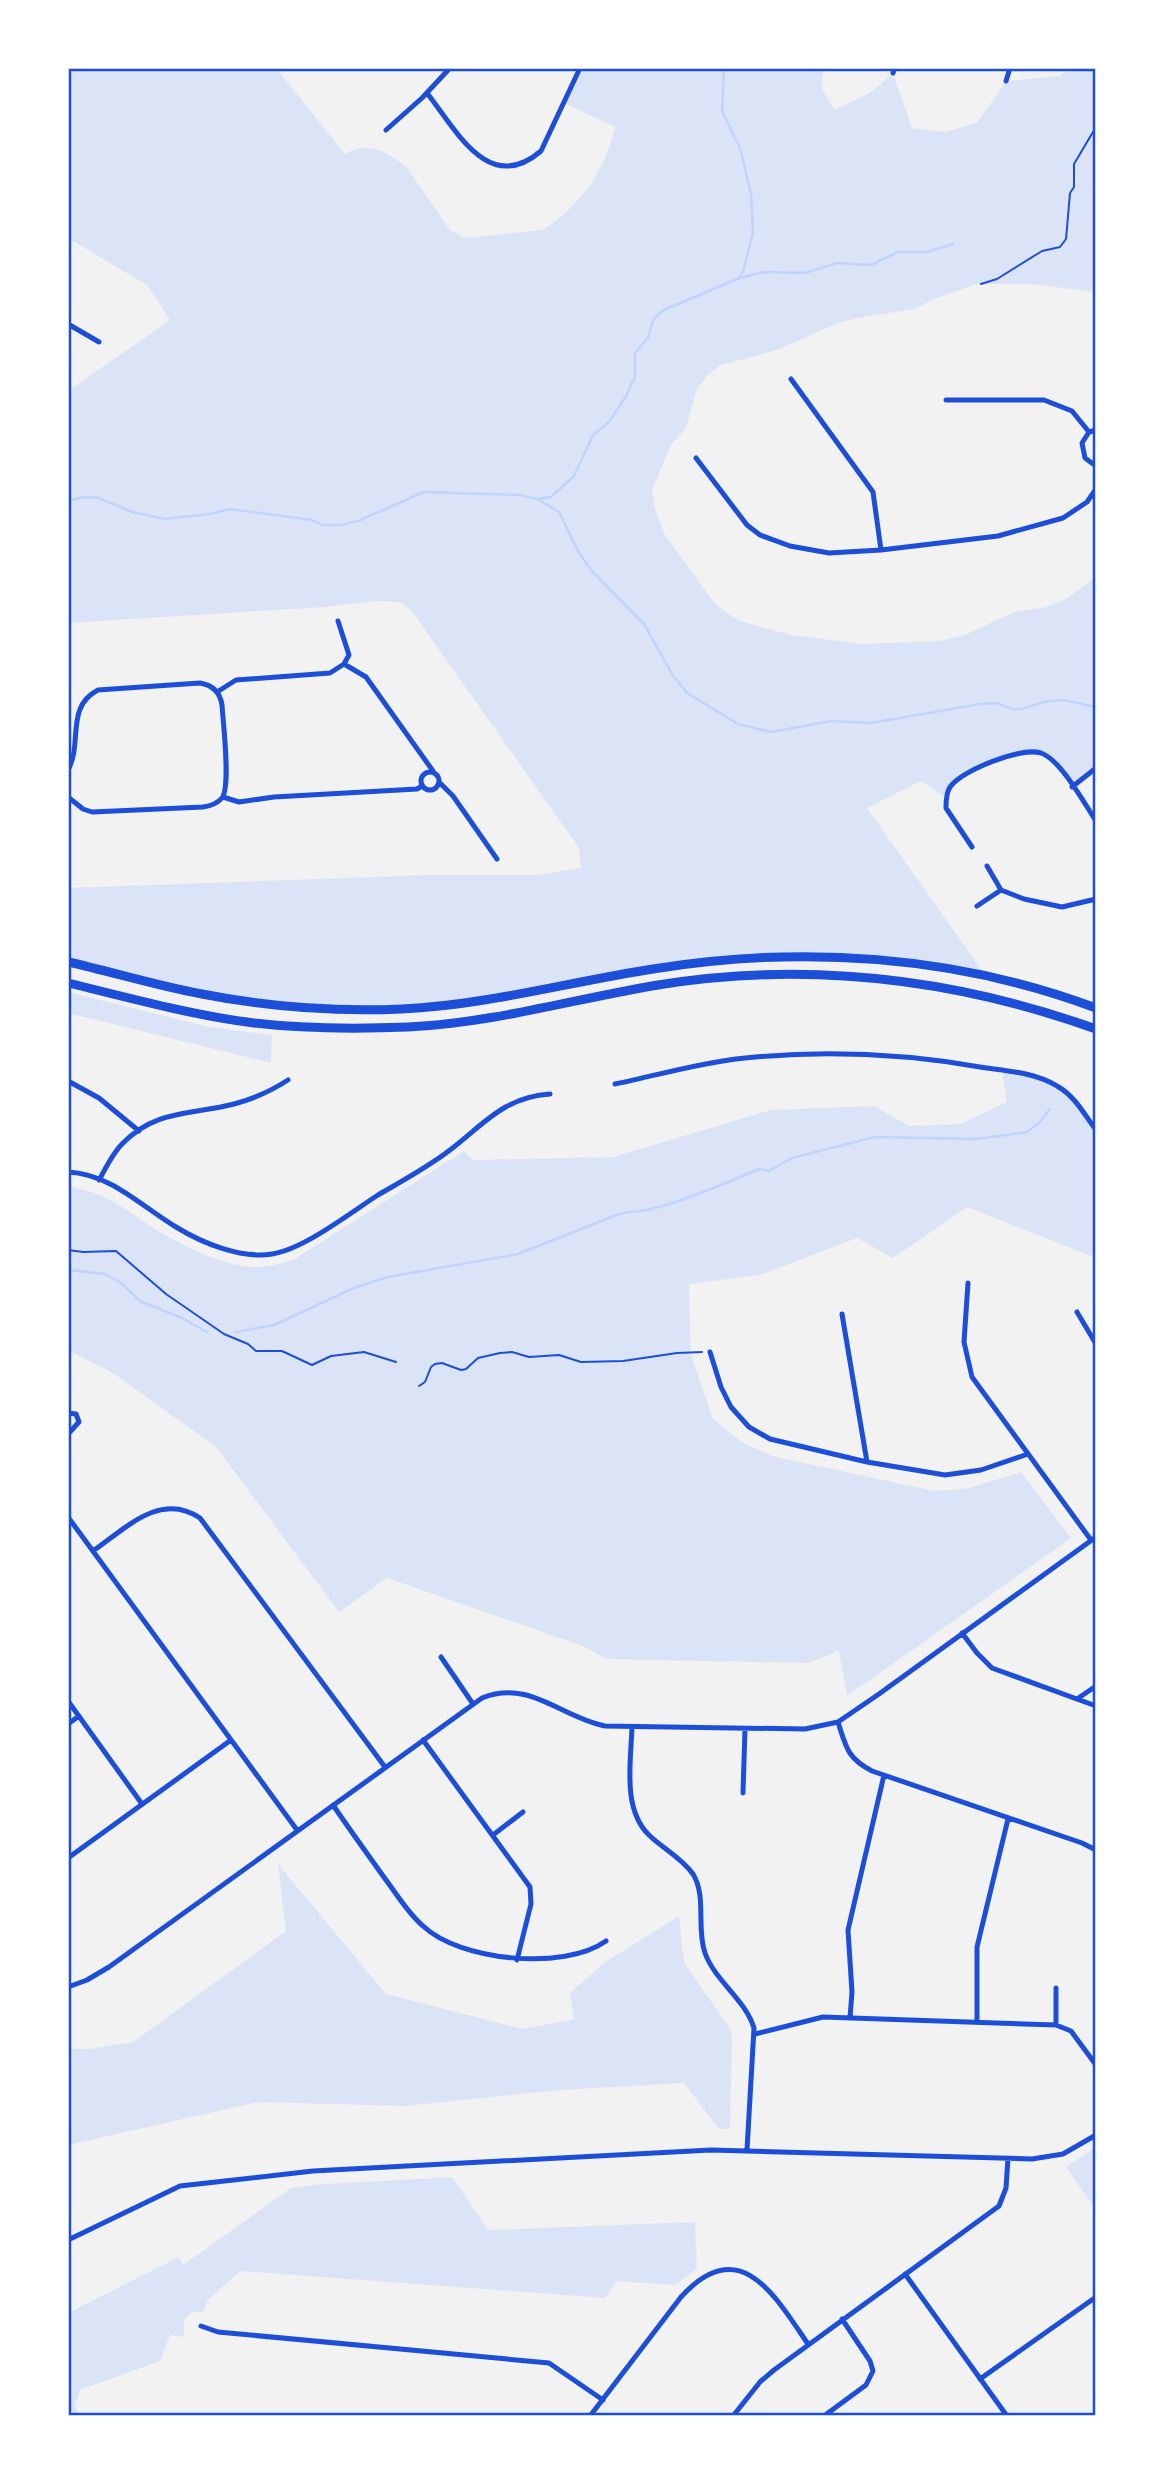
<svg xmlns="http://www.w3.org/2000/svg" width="1164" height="2484" font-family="Helvetica,sans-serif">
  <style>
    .green { fill: #dbe4f7 }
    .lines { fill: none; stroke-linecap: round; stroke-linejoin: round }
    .stream { stroke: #bfd3fe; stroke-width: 2.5 }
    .path { stroke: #1d4ed8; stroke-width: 2 }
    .minor { stroke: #1d4ed8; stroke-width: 5 }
    .primary { stroke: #1d4ed8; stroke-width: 9 }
    .neatline { fill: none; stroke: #1d4ed8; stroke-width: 2.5 }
  </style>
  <rect width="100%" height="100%" fill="#f2f2f2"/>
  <path class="green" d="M68,68H276L345,154C367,140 389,152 407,168L450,230L465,238L542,230C579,208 606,169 615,127L564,103L580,68H824L821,88L835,110L871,92L893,73L912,128L945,132L977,123L1006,81L1060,76L1069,68H1096V292L1030,284H977L937,298L914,309L858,318L838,323L777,350L721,365L708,375L697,389L686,428L671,445L652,490L655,509L665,535L713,601L732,617L743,622L791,635L863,644L939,641L965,635L1014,612L1046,607L1066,599L1096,577V768L1072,787L1050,758L1030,753L985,763L950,787L946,798L921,781L867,808L986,976L919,964L737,959L402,1009L251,1003L68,962V888L429,875H536L581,868L579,848L411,610L400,602L376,601L324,607L68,623V391L170,320L147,285L68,238Z
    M68,992L209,1027L272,1035L271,1063L68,1013Z
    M1002,1071L1042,1079L1073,1098L1096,1130V1258L967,1207L893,1258L857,1238L760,1275L689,1284L691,1355L713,1419L743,1443L772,1456L934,1491L966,1489L1021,1472L1071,1538L847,1696L839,1651L808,1663L606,1659L583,1646L387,1578L339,1612L216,1447L113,1373L68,1350V1187C114,1192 137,1221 174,1240C195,1251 225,1265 250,1267C265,1268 279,1264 293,1260L464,1151L473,1160L613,1157L771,1110L874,1106L909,1126L960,1124L1007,1102Z
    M278,1864L386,1994L523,2029L574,2019L570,1993L604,1963L679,1916L684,1962L732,2032L730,2129H719L684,2083L560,2090L405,2106L258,2102L68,2145V2049H89L133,2042L286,1931Z
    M1096,2147V2210L1066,2167Z
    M452,2177L488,2230L695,2222L697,2269L675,2285L617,2281L605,2298L240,2271L208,2300L203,2312H192L184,2320V2337L170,2335L160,2361L80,2390L75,2406L80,2416H68V2313L179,2257L183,2265L291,2188L325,2184Z"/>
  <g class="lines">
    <path class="stream" d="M724,68L722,111L740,148L751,194L753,233L743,272L739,277
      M539,500L559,512L579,553L592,571L644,624L672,674L687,693L738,724L771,732L832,721L871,723L980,704L997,703L1012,709H1021L1048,701L1064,700L1096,707
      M68,501L84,497L99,498L132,512L165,519L210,514L229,509L312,520L322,525H340L358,521L424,492L520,495L537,499L551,497L574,476L593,435L609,422L625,398L635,377V353L648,338L653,320L664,310L737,279L763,272L805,273L837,263L871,265L898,252H927L953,244
      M68,1270L105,1274L120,1282L140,1301L180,1317L207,1332
      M236,1332L274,1325L354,1288L388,1277L518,1254L619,1214C630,1211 641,1212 651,1209C685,1201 727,1183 759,1169L769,1171L792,1158L875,1137L976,1139L1027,1132L1040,1122L1050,1109"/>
    <path class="path" d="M981,284L997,279L1042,251L1060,247L1066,239L1070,193L1074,187V164L1096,127
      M68,1250L83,1252L116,1251L166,1294L224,1334L248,1344L256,1351H282L312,1365L331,1356L364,1352L396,1362
      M419,1386L425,1382L431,1367L435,1364L442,1363L461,1370L466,1369L478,1358L500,1353L512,1352L529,1357L559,1355L581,1362L623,1361L677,1353L702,1352"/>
    <path class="minor" d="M893,73L895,68
      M1006,81L1010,68
      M427,93C456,130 489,196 541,151L580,68
      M386,130L422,98L450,68
      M68,324L99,342
      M791,379L873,492L881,550
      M946,400H1044L1072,411L1089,432
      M1096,430L1089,432L1082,443L1085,458L1096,466
      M696,458L747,525L760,535L790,546L829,553L881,550L998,536L1063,518L1087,502L1096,489
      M338,621L349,655L344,664
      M217,692L236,680L330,673L344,664L366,677L433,771
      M68,770C83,743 65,707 98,690L200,683C212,685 220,692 222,705C223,722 231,786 222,798C217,804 210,806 203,807L92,812L83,809L68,797
      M421 781a9 9 0 1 1 18 0a9 9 0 1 1-18 0Z
      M440,783L453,796L497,859
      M1072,787L1096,768
      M223,797L239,802L274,797L417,789L422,786
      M972,847L946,808C946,801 946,793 950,787C962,770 1021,747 1041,753C1061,760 1084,803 1096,821
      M987,866L1001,890L1024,899L1062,907L1096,899
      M977,906L1001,890
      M68,1081L99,1098L139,1131
      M615,1084C655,1076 695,1064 736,1059C817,1050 899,1053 980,1067C1005,1071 1035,1072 1057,1086C1075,1096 1084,1114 1096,1130
      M68,1172C111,1174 142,1207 176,1227C202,1243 241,1259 272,1254C304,1249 350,1213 378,1195C402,1181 428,1167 450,1150C484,1124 504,1097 550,1094
      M99,1180C106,1168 112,1154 122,1144C156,1109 192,1115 234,1104C253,1099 271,1091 288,1080
      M968,1283L964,1342L972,1377L1091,1540
      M1077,1312L1096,1344
      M842,1314L867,1462
      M710,1352L721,1387L731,1407L749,1427L770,1439L867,1462L945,1475L981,1470L1028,1454
      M68,1413L76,1414L79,1422L68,1434
      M68,1517L297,1830
      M93,1551C125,1529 160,1491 200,1518L385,1767
      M962,1633L977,1653L992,1668L1096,1706
      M441,1657L473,1704
      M1077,1699L1096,1686
      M68,1701L142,1804
      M838,1722C846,1747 847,1758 872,1771L1082,1843L1096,1850
      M68,1724L79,1716
      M632,1727C631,1761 622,1809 649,1835C662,1848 682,1858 693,1874C707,1897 696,1928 705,1953C715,1981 745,1999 754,2028L747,2150
      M423,1740L530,1887L531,1904L517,1960
      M743,1793L745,1729
      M333,1805C350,1830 368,1855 386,1880C398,1896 408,1913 423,1926C460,1961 564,1971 606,1941
      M493,1835L523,1812
      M68,1858L231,1740
      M68,1987L87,1980L109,1967L482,1698C530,1679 560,1717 605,1726L805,1729L838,1722L879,1694L1096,1537
      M850,2018L852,1992L848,1930L884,1775
      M977,2022V1947L1008,1819
      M1056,2025V1988
      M755,2034L823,2017L1056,2025L1071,2031L1096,2065
      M68,2240L180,2186L313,2171L711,2150L1032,2159L1063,2154L1096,2135
      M905,2274L1007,2416
      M201,2326L218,2332L549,2363L603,2400
      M980,2379L1096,2297
      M590,2416L681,2297C740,2232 775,2296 808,2344
      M733,2416L760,2382L774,2370L999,2206L1006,2188L1008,2158
      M824,2416L866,2385L873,2371L870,2361L842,2319"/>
    <path class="primary" d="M68,962C113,972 157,986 202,994C268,1007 335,1012 402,1009C487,1005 569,982 653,969C801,945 955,955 1096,1008
      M68,983C130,998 191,1015 254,1023C305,1029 357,1029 408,1027C493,1023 574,999 658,985C808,961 953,978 1096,1029"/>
  </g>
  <rect width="1164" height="2484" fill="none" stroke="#ffffff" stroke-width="140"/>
  <rect x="70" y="70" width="1024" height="2344" class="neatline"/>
</svg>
